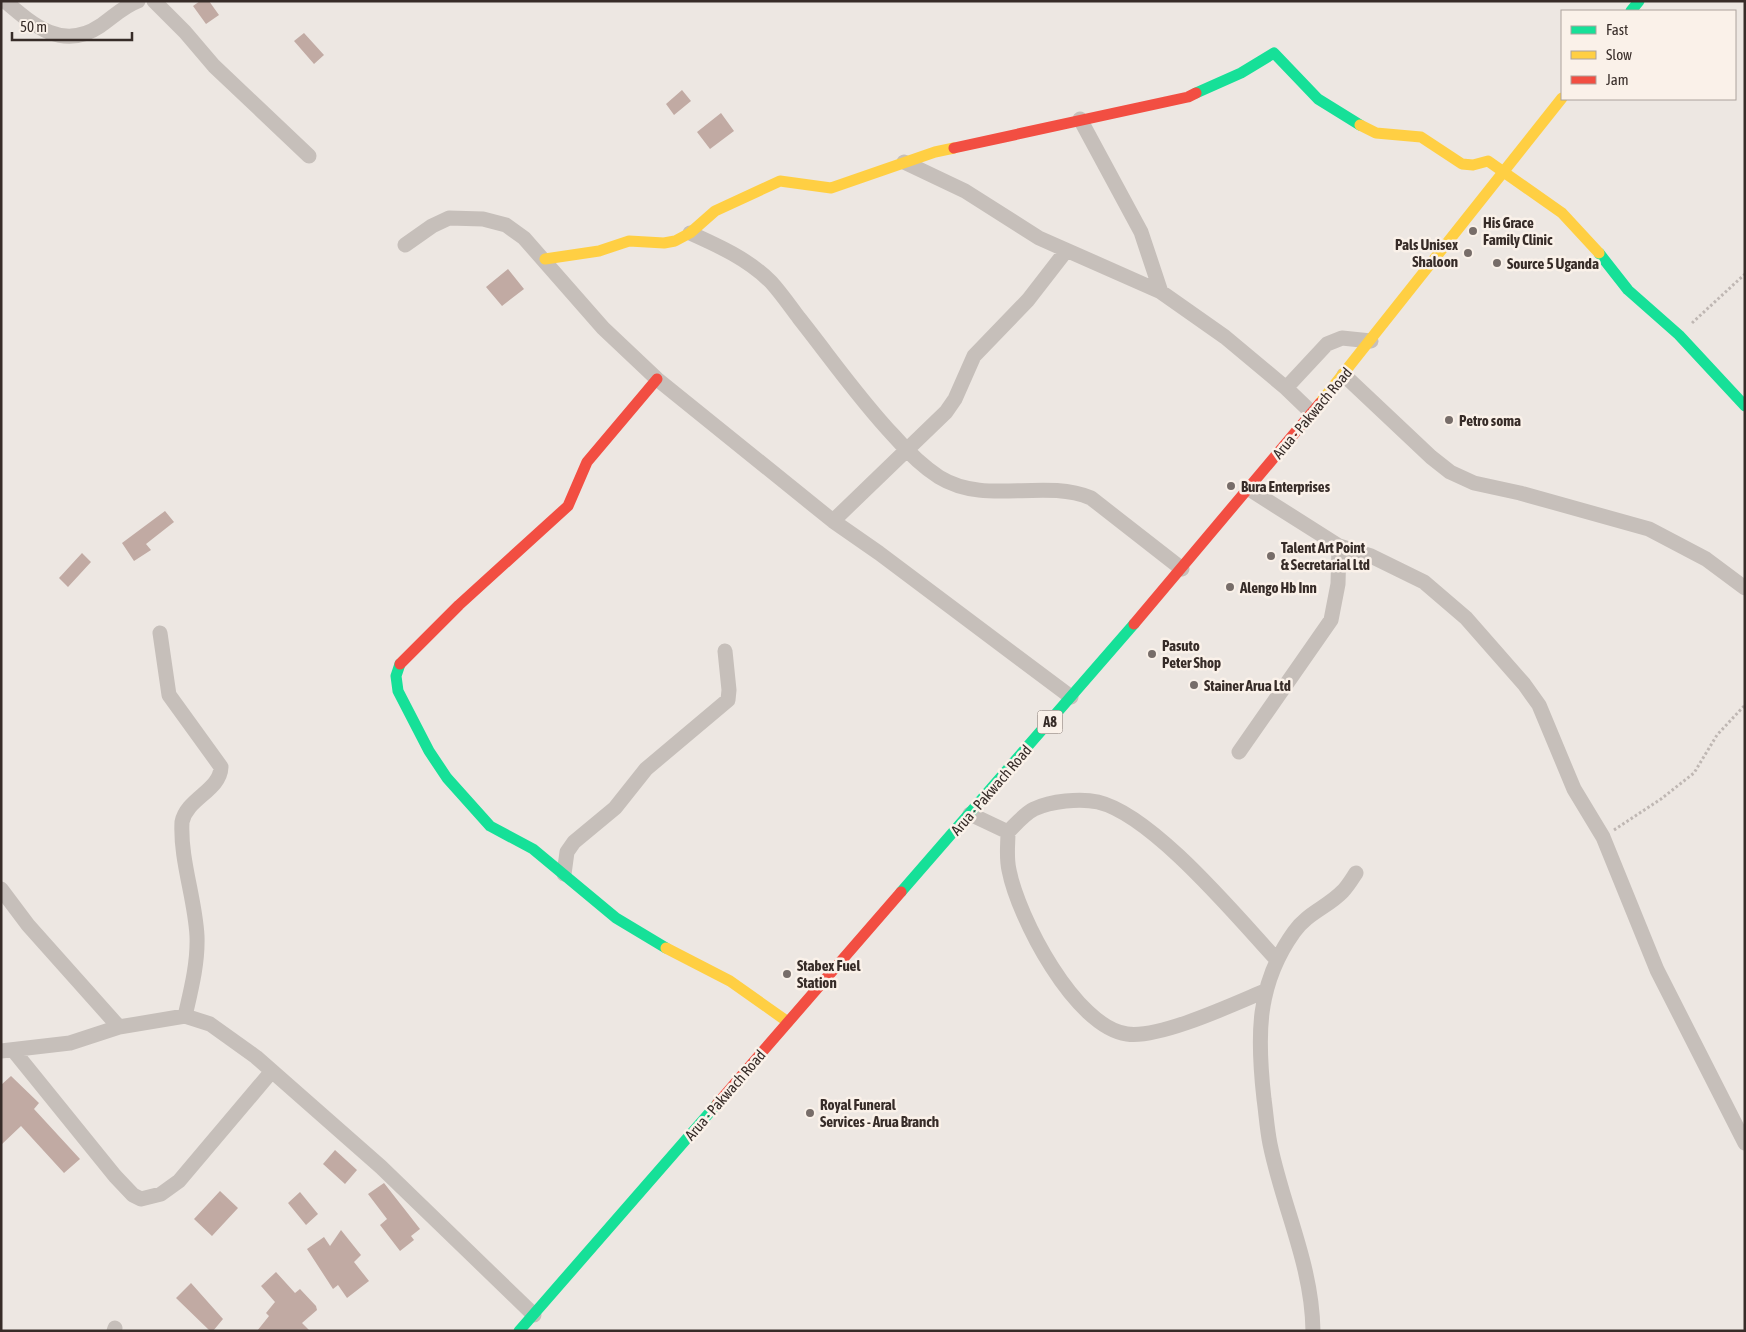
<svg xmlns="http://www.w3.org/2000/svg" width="1746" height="1332" font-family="'Asap Condensed',sans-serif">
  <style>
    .building { fill: #c1aaa3 }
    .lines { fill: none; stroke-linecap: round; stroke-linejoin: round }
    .path { stroke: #bfb7b3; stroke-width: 3; stroke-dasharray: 2.5 2.5; stroke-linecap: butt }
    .street { stroke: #c6bfba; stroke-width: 15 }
    .fast { stroke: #16e098; stroke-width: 11 }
    .slow { stroke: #ffcf43; stroke-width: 11 }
    .jam { stroke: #f24e42; stroke-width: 11 }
    .poi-dot { fill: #776d69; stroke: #faf1e9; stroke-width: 2 }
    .labels { text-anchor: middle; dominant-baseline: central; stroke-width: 5; stroke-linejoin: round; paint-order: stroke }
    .shield { fill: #faf1e9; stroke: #726762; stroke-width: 1 }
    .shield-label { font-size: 14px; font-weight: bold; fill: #372c28 }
    .poi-label { font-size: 15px; font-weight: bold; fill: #372c28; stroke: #faf1e9; text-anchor: start }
    .street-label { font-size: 15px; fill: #372c28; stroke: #faf1e9 }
  </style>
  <rect width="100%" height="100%" fill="#ede7e2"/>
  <path class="building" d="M200,1H209L219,15L206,24L193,6Z
    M304,33L324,55L314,64L294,41Z
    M682,90L691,101L674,115L666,104Z
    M721,113L734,131L710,149L697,132Z
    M508,269L524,289L502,306L486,287Z
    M165,511L174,522L146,544L151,550L134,561L122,543Z
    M82,553L91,562L68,587L59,578Z
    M11,1076L39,1103L34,1109L80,1159L64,1173L21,1126L1,1145V1085Z
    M335,1150L357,1170L345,1184L323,1164Z
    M384,1183L420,1229L411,1236L414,1240L400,1251L380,1225L387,1219L368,1194Z
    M220,1191L238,1208L212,1236L194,1219Z
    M300,1192L318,1214L306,1225L288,1203Z
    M341,1230L361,1255L354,1262L369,1281L347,1298L338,1285L333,1289L307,1249L324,1237L330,1246Z
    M276,1272L295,1293L300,1289L316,1306L317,1310L302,1323L310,1331H257L269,1316L266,1313L275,1302L261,1286Z
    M191,1283L223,1319L213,1331H210L176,1298Z"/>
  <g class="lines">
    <path class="path" d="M1692,323L1745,274
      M1614,830L1661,799L1694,773L1717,735L1745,705"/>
    <path class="street" d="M5,1C34,26 63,51 100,26C113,17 124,6 138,1
      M154,1L185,32L214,66L309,156
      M1080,119L1141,232L1161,292
      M904,162L965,191L1039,238L1161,292L1225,337L1286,388L1312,413
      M690,233C719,246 748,259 771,282C781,293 790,306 799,318C830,357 859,399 894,436C907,451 922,466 939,477C986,506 1043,478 1091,498L1182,569
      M405,245L432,226L449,218L483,219L506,225L524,238L603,328L657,379L833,521L879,553L1071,697
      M1344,375L1431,457L1450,472L1474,483L1520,493L1649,529L1706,559L1745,588
      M1286,388L1327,344L1342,338L1371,341
      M1249,489L1339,546L1371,556L1424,582L1466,618L1524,684L1539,705L1574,789L1603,837L1657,970L1745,1143
      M833,521L946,412L955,399L974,356L1028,300L1066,251
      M160,633L169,695L221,767C220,791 187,798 182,822C180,860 195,898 197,936C198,963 191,990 185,1016
      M1239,752L1331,620L1338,584L1339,546
      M970,814L1008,832C1016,824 1024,814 1034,809C1051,801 1080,798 1098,802C1153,815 1238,918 1277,960
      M1008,832C1008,844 1006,857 1009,870C1018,917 1075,1027 1127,1034C1159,1039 1234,1004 1265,991
      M564,874L567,852L574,842L615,808L646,769L728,700L729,690L725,651
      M1,889L28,925L119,1027
      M13,1050L115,1176L133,1195L141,1199L161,1194L179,1181L272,1071
      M1,1051L70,1043L119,1027L185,1016L210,1024L256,1057L381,1167L534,1315
      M114,1331L115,1328
      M1313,1331C1312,1264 1283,1208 1270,1144C1267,1129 1266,1113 1264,1099C1257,1037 1256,985 1294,932C1307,913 1328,907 1343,891C1348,886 1352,879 1356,873"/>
    <path class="fast" d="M1631,11L1639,1
      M1196,93L1241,73L1274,53L1318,99L1360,125
      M1599,253L1628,290L1679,335L1745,406
      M400,664L396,676L398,691L429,751L447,778L490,826L533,849L616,918L666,948
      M901,892L1134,624
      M519,1331L717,1104"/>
    <path class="slow" d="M1360,125L1376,133L1421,137L1462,164L1473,165L1488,161L1562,213L1599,253
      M545,259L599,251L629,241L664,243L675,241L690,233L715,211L780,181L831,188L935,152L954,148
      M1320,403L1562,98
      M666,948L730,981L788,1022"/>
    <path class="jam" d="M954,148L1188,97L1196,93
      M1134,624L1320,403
      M400,664L459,605L568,506L587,462L657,379
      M717,1104L901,892"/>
  </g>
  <g class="poi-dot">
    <circle cx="1473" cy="231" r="5"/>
    <circle cx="1468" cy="253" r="5"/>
    <circle cx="1497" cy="263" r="5"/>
    <circle cx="1449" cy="420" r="5"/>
    <circle cx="1231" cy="486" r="5"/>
    <circle cx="1271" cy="556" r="5"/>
    <circle cx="1230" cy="587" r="5"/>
    <circle cx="1152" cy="654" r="5"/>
    <circle cx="1194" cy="685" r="5"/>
    <circle cx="787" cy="974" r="5"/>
    <circle cx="810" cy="1113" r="5"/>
  </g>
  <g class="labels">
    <rect class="shield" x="1037.5" y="710.5" width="25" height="23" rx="4"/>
    <g class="shield-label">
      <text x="1050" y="722">A8</text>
    </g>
    <g class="poi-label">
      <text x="1483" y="222">His Grace<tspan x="1483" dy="17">Family Clinic</tspan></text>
      <text x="1458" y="244" text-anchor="end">Pals Unisex<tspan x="1458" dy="17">Shaloon</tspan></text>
      <text x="1507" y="263">Source 5 Uganda</text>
      <text x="1459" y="420">Petro soma</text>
      <text x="1241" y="486">Bura Enterprises</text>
      <text x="1281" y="547">Talent Art Point<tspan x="1281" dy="17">&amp; Secretarial Ltd</tspan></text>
      <text x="1240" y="587">Alengo Hb Inn</text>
      <text x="1162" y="645">Pasuto<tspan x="1162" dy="17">Peter Shop</tspan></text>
      <text x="1204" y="685">Stainer Arua Ltd</text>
      <text x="797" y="965">Stabex Fuel<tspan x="797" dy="17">Station</tspan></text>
      <text x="820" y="1104">Royal Funeral<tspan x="820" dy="17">Services - Arua Branch</tspan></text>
    </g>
    <g class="street-label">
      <text transform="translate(1312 413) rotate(-50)">Arua - Pakwach Road</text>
      <text transform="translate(991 790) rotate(-49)">Arua - Pakwach Road</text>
      <text transform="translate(725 1095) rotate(-49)">Arua - Pakwach Road</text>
    </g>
  </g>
  <rect width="1746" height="1332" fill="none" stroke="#372c28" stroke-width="5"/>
  <rect x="1561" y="10" width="175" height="90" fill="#faf1e9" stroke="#aca29c"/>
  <rect x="1571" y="26" width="25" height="8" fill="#16e098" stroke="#aca29c"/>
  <text x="1606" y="35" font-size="15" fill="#372c28">Fast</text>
  <rect x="1571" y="51" width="25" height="8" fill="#ffcf43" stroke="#aca29c"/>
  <text x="1606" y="60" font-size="15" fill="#372c28">Slow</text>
  <rect x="1571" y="76" width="25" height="8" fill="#f24e42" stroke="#aca29c"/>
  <text x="1606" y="85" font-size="15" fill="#372c28">Jam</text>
  <path d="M12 32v8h120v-8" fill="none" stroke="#372c28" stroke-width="2.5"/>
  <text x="20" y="32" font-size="15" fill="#372c28" stroke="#faf1e9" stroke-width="4" paint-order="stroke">50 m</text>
</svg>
